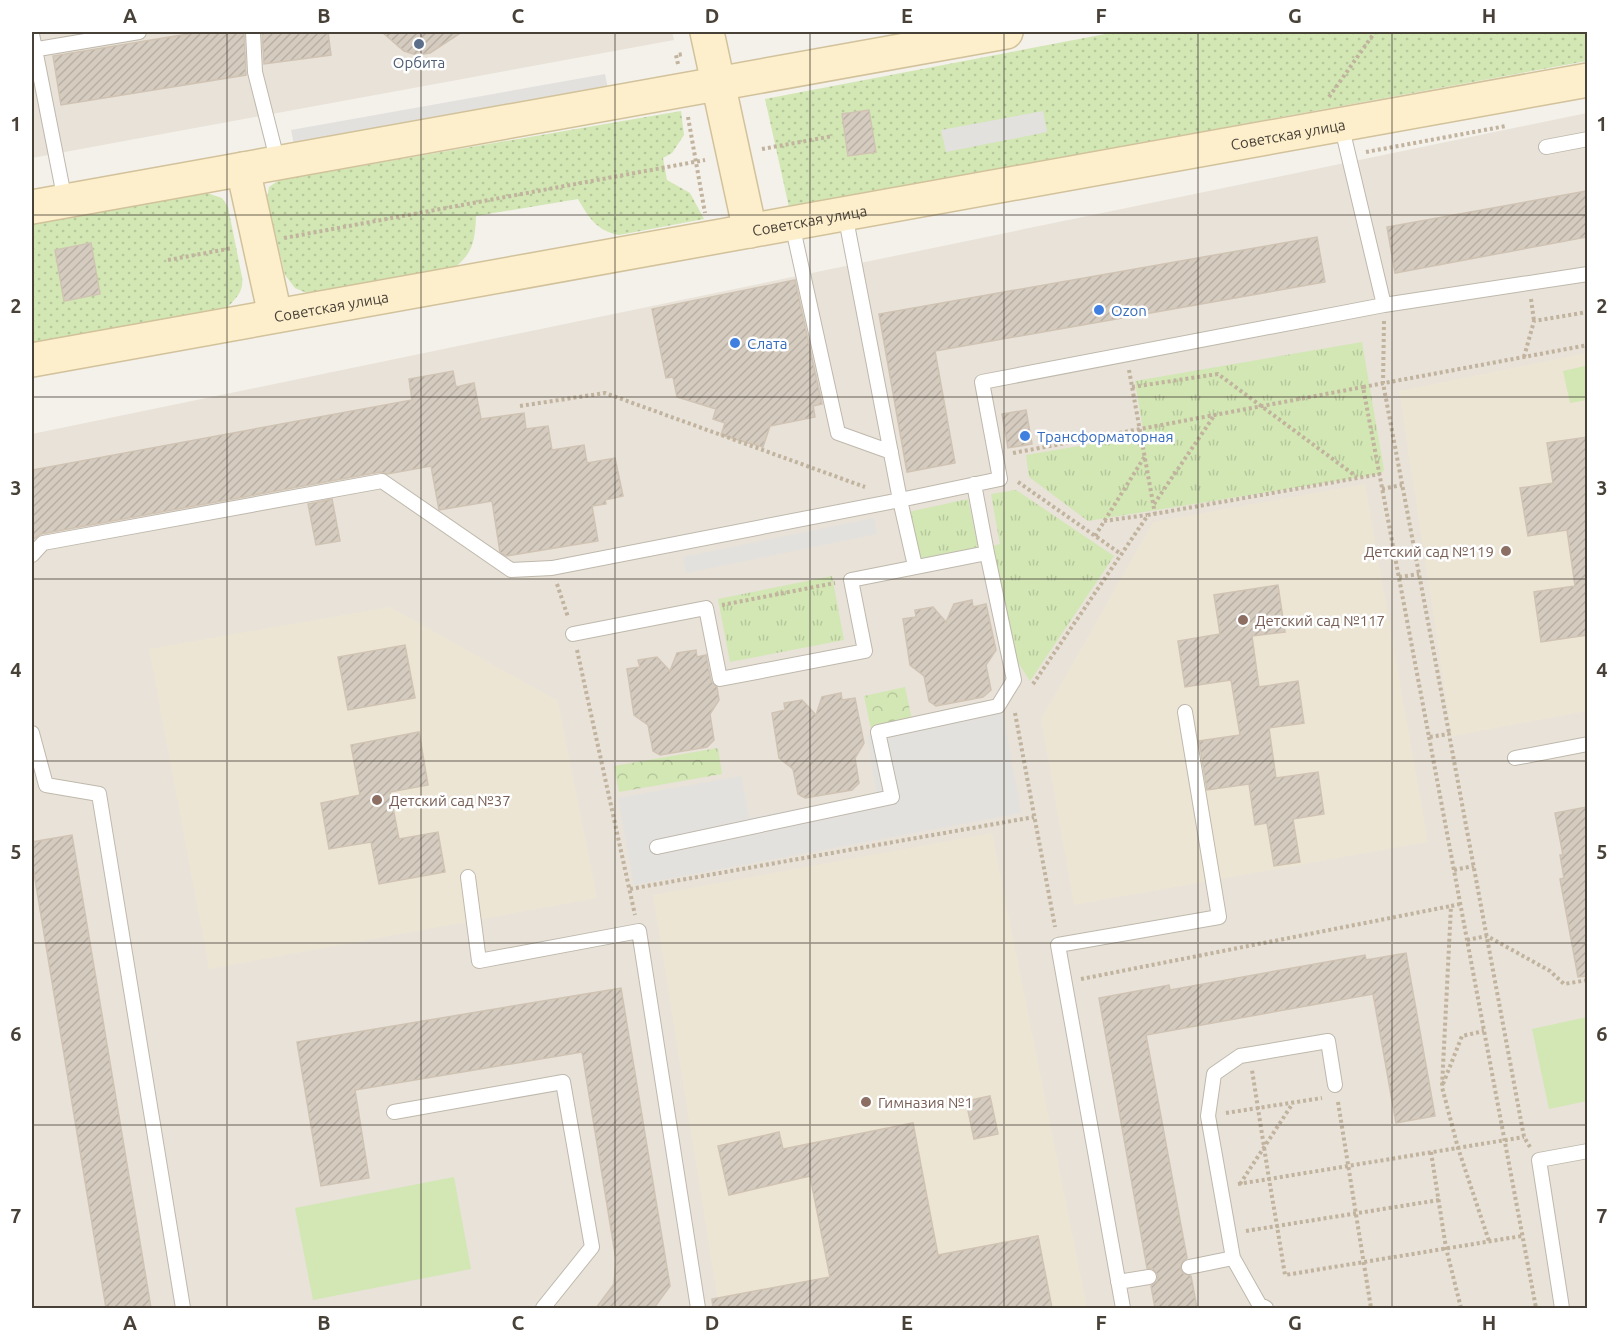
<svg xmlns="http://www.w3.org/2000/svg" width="1619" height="1340" font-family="Ubuntu,sans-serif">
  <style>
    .residential { fill: #e8e2d8 }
    .education { fill: #ede5d4 }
    .grass { fill: url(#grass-tufts) }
    .forest { fill: url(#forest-crowns) }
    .park { fill: url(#park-dots) }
    .pitch { fill: #d2e7b4 }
    .parking { fill: #e3e1de }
    .building { fill: url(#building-hatch); stroke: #d0c3b3; stroke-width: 1.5 }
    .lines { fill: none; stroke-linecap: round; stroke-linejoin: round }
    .lane-casing { stroke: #bfb8ac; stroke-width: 16 }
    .secondary-casing { stroke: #d2c29b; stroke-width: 36 }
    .path { stroke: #c1b39e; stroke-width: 4; stroke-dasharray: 3 3; stroke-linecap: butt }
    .lane { stroke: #fff; stroke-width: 14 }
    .secondary { stroke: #fdefcb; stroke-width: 33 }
    .grid { fill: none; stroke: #484138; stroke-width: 1.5; stroke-opacity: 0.55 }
    .service-dot { fill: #5c6f8a; stroke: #fff; stroke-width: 2 }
    .shop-dot { fill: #3f7fe0; stroke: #fff; stroke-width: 2 }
    .education-dot { fill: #8d6e63; stroke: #fff; stroke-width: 2 }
    .labels { text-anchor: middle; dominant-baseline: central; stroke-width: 5; stroke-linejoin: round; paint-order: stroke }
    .service-label { font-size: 15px; fill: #4e5e75; stroke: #fff }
    .street-label { font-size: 15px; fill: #484138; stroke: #fff }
    .shop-label { font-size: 15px; fill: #366cbe; stroke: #fff; text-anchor: start }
    .education-label { font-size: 15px; fill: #785e54; stroke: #fff; text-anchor: start }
    .neatline { fill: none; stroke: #484138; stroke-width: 2 }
    .grid-label { font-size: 20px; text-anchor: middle; font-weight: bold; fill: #484138 }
  </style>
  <defs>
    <pattern id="grass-tufts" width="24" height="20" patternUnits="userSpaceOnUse" patternTransform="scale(1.5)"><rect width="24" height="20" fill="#d2e7b4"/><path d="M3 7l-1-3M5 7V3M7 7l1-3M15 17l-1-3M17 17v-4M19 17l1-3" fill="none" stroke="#b6c79c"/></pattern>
    <pattern id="forest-crowns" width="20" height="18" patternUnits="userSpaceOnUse" patternTransform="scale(1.5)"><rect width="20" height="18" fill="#d2e7b4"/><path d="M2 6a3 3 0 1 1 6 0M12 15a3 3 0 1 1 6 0" fill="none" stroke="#b6c79c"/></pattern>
    <pattern id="park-dots" width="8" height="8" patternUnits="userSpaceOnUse" patternTransform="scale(1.5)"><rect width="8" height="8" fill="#d2e7b4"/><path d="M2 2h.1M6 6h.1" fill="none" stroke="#b6c79c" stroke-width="1.8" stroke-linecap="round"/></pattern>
    <pattern id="building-hatch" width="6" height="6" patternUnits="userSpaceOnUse" patternTransform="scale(1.5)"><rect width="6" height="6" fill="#d5ccbf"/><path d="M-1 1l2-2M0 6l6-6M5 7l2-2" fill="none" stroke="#b8b0a5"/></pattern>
  </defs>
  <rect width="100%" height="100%" fill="#f4f0ea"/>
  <path class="residential" d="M32,32H672L674,40L32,158Z
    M1587,113V1308H32V434Z"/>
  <path class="education" d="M1587,353V711L1452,736L1399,391Z
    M1365,484L1428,842L1074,905L1041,719L1153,522Z
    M390,607L558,701L597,898L209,969L149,649Z
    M992,833L1087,1308H719L653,895Z"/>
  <path class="grass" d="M1362,342L1384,470L1380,474L1088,521L1029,477L1026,455L1144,435L1135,381Z
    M1016,490L1114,556L1030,681L1010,650L992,546L1000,544L991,494Z
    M968,499L978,547L909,561L899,514Z
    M832,576L844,640L730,662L718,599Z"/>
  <path class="forest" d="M905,687L912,720L871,729L864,696Z
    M718,748L722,774L619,792L614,766Z"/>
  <path class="park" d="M1116,32H1587V61L789,207L765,99Z
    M681,111L684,135L672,153L663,158L667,180L690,193L704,219L619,235C597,231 589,218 578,199L476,216C475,241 473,255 451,270L309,294L295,288L285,275L267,198L269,187L279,180Z
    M207,193L222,198L228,207L242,277C244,291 237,297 228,307L32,343V224Z"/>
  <path class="pitch" d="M1585,366L1587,400L1570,403L1563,371Z
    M1587,1017V1101L1549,1109L1532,1029Z
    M454,1177L471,1269L313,1300L295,1208Z"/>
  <path class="parking" d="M605,74L608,89L294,145L291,130Z
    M1043,111L1047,132L946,152L941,130Z
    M874,518L877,534L686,573L683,557Z
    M1003,711L1021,813L634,885L618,798L741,776L749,818L877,794L867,736Z"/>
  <path class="building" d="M200,32H244L246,75L61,105L53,56Z
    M262,32H328L331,55L264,64Z
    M382,32H462L430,53L417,55L404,51Z
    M869,110L876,152L848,156L842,114Z
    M1587,191V237L1395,273L1387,227Z
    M1317,237L1325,282L935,351L955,463L907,472L879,314Z
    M91,243L100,294L64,301L55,250Z
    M795,280L822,404L813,406L815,417L770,426L763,447L721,435L725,423L713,419L716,409L677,397L673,377L666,378L652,309Z
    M453,371L456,387L474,383L481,419L524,413L526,429L548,426L552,450L584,445L587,463L615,458L623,496L605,500L606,504L592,506L598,541L506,556L500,552L492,501L439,510L431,466L387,474L380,472L41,534L32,540V470L412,400L409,379Z
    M1026,410L1032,444L1008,448L1002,414Z
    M1587,437V635L1541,642L1534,592L1575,586L1567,530L1528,536L1520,488L1553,483L1547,443Z
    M332,499L340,541L316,545L308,504Z
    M1278,585L1285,632L1252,636L1259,687L1298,681L1304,723L1269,728L1276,778L1318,772L1324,814L1293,819L1300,862L1274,866L1267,823L1255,825L1249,784L1207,790L1199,741L1240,735L1231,680L1185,687L1178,641L1220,634L1214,595Z
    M972,600L973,607L986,604L996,650L986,665L991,690L983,697L936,706L929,701L924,676L910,665L903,619L916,617L915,610L933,607L946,622L954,604Z
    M405,645L415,698L348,710L338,657Z
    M696,650L697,657L706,655L711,681L717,687L719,700L710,714L714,740L707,747L660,755L653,751L648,725L634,715L627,669L640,667L638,660L657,657L670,671L677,653Z
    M841,693L842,700L855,698L864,743L855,758L859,783L852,790L805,798L798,794L793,769L779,758L772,713L785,710L784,703L802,700L816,715L822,697Z
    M419,732L428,785L390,792L399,839L438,832L445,872L379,884L371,842L329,849L321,803L360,795L351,745Z
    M1587,807V976L1578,977L1560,879L1564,878L1560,855H1563L1555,813Z
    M72,835L151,1308H106L32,861V842Z
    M1406,953L1435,1116L1396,1123L1373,994L1146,1035L1187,1258L1183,1261L1180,1268L1183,1273L1191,1276L1197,1308H1155L1151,1286L1157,1281L1158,1275L1153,1269L1147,1268L1099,998L1169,985L1170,990L1365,955L1366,960Z
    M621,988L670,1286L654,1308H596L614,1284L616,1260L582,1052L355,1090L369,1178L321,1186L297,1042Z
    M990,1096L998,1134L974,1139L966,1101Z
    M913,1123L938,1255L1038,1236L1052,1308H713L712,1299L830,1277L810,1176L729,1195L718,1146L779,1132L783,1149Z"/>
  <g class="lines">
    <g class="lane-casing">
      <path id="lane" d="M253,32L255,72L278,163
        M32,34L65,201
        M32,50L139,32
        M1546,147L1588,139
        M792,224L838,433L891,452
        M1384,305L1588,274
        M32,555L43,543L382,481L511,570L552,568L900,500L845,214
        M915,566L900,500L1000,479L982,382L1384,305L1341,124
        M573,634L706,608L720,679L865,651L851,580L987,553L974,484
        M32,733L46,785L99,794L183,1308
        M1515,758L1588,744
        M657,847L892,797L878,732L998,706L1014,680L987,553
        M468,877L479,961L639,931L698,1308
        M394,1112L563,1082L592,1247L543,1308
        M1189,1267L1233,1258
        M1118,1282L1149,1277
        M1123,1308L1058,945L1219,917L1185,712
        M1266,1308L1259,1304L1233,1258L1208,1116L1214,1074L1240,1056L1328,1041L1335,1085
        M1562,1308L1539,1160L1588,1151"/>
    </g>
    <g class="secondary-casing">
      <g id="secondary">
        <path d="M707,32L750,231"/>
        <path d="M243,169L275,315"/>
        <path d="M32,207L1006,32"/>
        <path id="s1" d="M32,360L1588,80"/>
      </g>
    </g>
    <path class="path" d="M678,64L676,55L684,54
      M1329,97L1375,32
      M688,117L705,213
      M762,149L833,136
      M1366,152L1506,126
      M284,238L705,160
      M168,260L233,248
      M1531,299L1534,321
      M1384,321L1383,383L1449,733
      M1524,357L1534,321L1588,312
      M1129,370L1155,514
      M1132,387L1218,374L1357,477
      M520,406L605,393L865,487
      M1013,453L1363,387
      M1018,482L1121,554
      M1382,489L1402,485
      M1154,504L1214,416
      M1104,521L1147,515
      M1095,536L1145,456
      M1399,577L1419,574
      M557,584L568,617
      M722,605L835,583
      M577,650L635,915
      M1033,684L1148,515L1380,474
      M1015,713L1055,927
      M1429,737L1536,1308
      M1454,870L1474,866
      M630,889L1034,817
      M1460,904L1451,906L1442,1087L1458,1148L1489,1241
      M1467,940L1487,936L1550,971L1564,984L1588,980
      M1081,979L1451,906
      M1443,1084L1462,1036L1484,1031
      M1338,1102L1371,1308
      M1226,1113L1322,1098
      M1530,1147L1524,1137L1449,734L1429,737L1363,387L1588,345
      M1431,1152L1446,1248L1461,1308
      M1238,1184L1269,1179L1252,1070
      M1240,1184L1293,1103
      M1439,1200L1277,1226L1285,1275L1522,1236
      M1246,1231L1277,1226L1269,1179L1524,1137"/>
    <use href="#lane" class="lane"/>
    <use href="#secondary" class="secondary"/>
  </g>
  <path class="grid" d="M227,32V1308M421,32V1308M615,32V1308M810,32V1308M1004,32V1308M1198,32V1308M1392,32V1308M32,215H1588M32,397H1588M32,579H1588M32,761H1588M32,943H1588M32,1125H1588"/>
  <circle class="service-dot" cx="419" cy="44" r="6"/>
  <g class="shop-dot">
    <circle cx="1099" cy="310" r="6"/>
    <circle cx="735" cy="343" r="6"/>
    <circle cx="1025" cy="436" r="6"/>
  </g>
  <g class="education-dot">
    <circle cx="1506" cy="551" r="6"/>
    <circle cx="1243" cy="620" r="6"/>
    <circle cx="377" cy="800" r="6"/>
    <circle cx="866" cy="1102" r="6"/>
  </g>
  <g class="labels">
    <g class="service-label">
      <text x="419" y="62">Орбита</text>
    </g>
    <g class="street-label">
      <text stroke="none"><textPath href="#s1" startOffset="1276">Советская улица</textPath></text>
      <text stroke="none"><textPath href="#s1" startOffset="790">Советская улица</textPath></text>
      <text stroke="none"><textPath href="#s1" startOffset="304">Советская улица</textPath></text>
    </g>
    <g class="shop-label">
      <text x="1111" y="310">Ozon</text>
      <text x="747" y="343">Слата</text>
      <text x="1037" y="436">Трансформаторная</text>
    </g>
    <g class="education-label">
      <text x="1494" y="551" text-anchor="end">Детский сад №119</text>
      <text x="1255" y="620">Детский сад №117</text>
      <text x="389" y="800">Детский сад №37</text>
      <text x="878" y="1102">Гимназия №1</text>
    </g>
  </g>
  <rect width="1619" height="1340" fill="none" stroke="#ffffff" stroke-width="66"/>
  <rect x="33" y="33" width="1553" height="1274" class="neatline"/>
  <g class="grid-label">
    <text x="130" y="23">A</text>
    <text x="324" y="23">B</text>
    <text x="518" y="23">C</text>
    <text x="712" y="23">D</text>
    <text x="907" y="23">E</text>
    <text x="1101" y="23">F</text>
    <text x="1295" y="23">G</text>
    <text x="1489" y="23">H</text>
    <text x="16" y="131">1</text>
    <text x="1602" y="131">1</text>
    <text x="16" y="313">2</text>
    <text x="1602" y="313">2</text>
    <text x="16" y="495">3</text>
    <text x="1602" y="495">3</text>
    <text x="16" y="677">4</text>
    <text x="1602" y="677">4</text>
    <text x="16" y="859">5</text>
    <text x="1602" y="859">5</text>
    <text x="16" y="1041">6</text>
    <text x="1602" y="1041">6</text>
    <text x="16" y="1223">7</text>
    <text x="1602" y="1223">7</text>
    <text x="130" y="1330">A</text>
    <text x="324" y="1330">B</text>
    <text x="518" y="1330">C</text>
    <text x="712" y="1330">D</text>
    <text x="907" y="1330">E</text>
    <text x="1101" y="1330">F</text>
    <text x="1295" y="1330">G</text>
    <text x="1489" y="1330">H</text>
  </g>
</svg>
